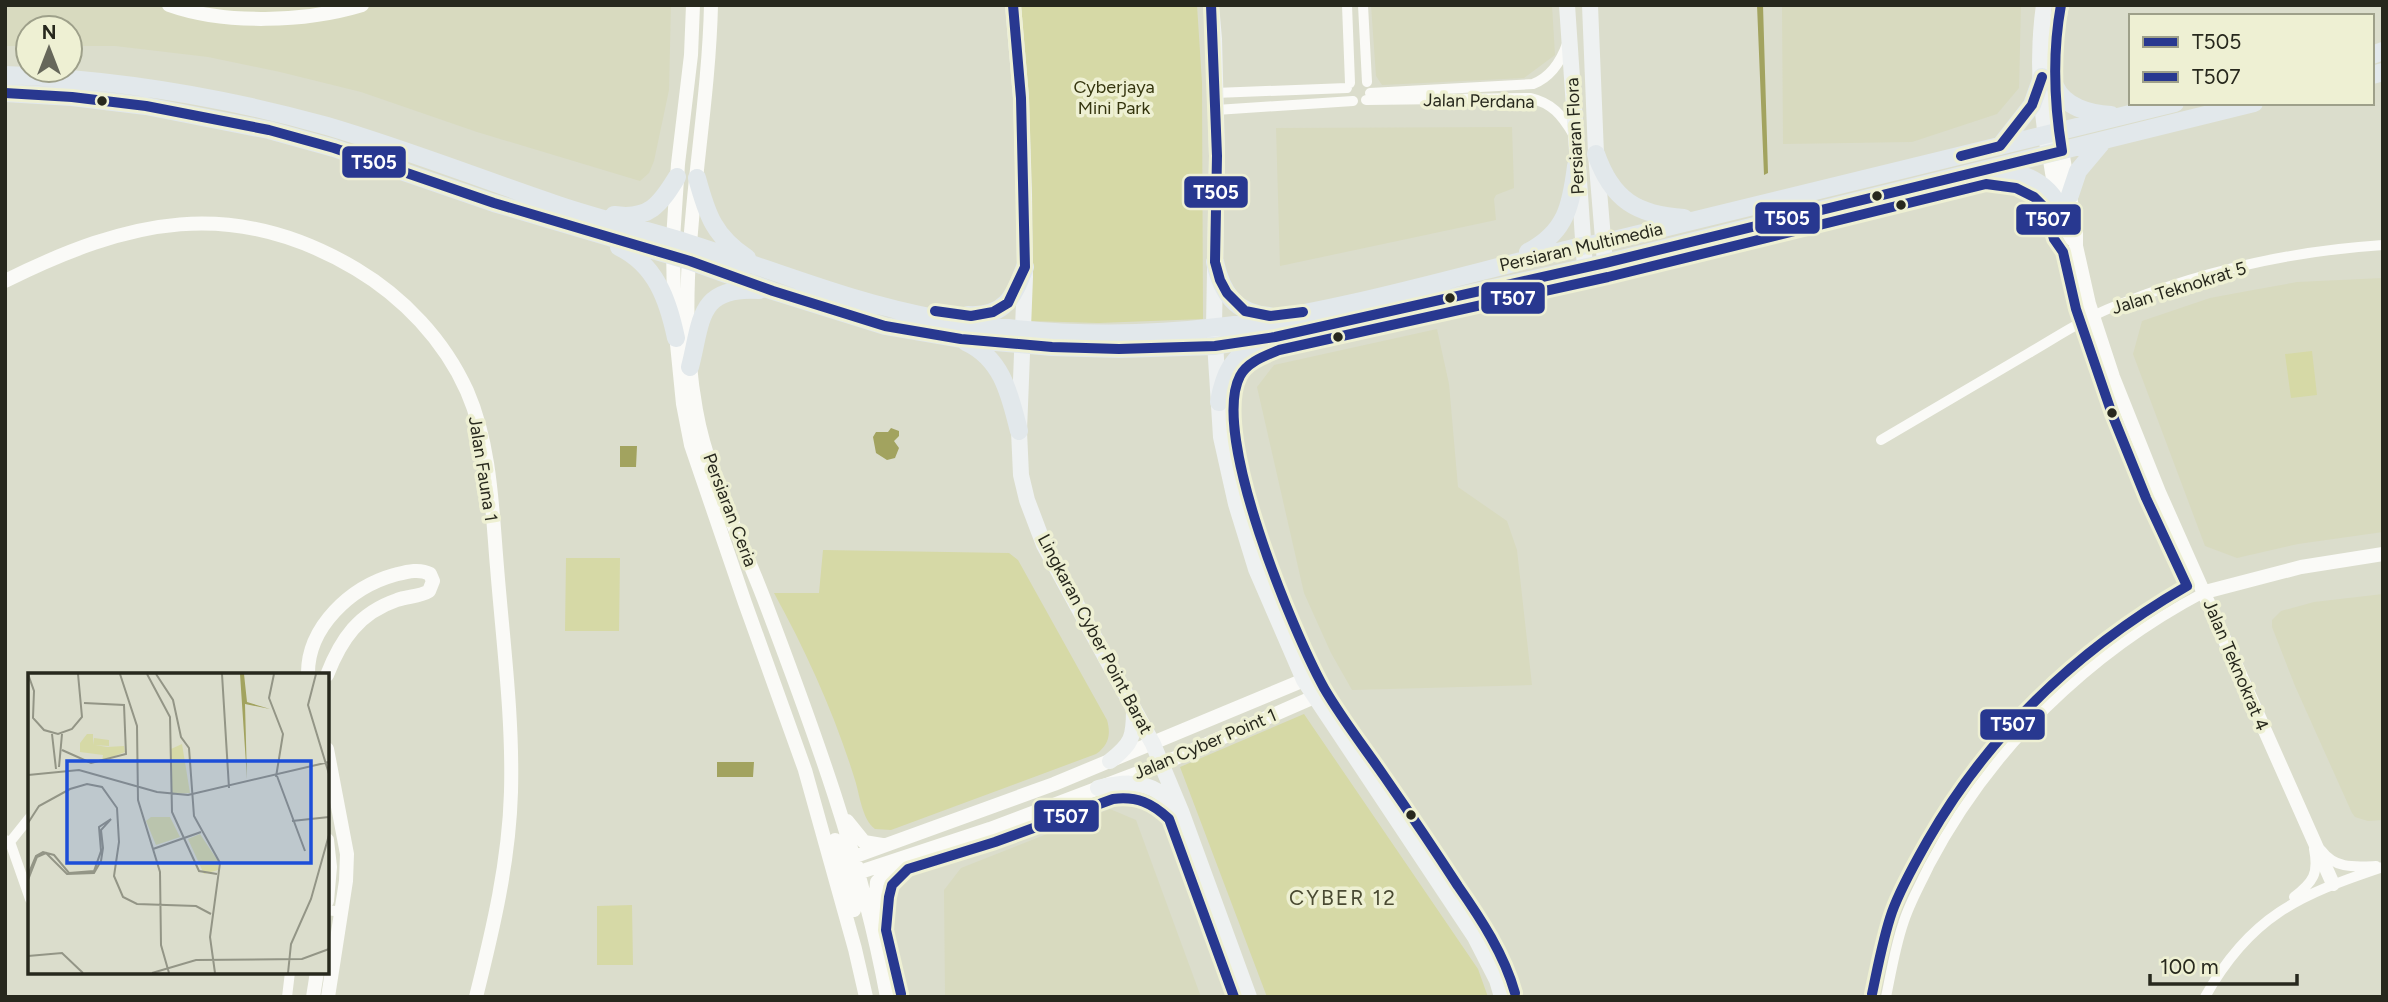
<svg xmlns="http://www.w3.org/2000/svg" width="2388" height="1002" font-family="Figtree,sans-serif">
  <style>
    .built { fill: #d8dabf }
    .green { fill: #d6d9a6 }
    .water { fill: #a2a35f }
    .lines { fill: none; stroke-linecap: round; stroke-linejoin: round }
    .minor { stroke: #fafaf7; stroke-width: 10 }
    .tertiary { stroke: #fafaf7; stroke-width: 14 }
    .secondary { stroke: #eef1f1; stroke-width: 16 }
    .primary { stroke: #e2e8eb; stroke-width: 18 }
    .bus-1-casing { stroke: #eef0d3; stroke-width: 16 }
    .bus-2-casing { stroke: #eef0d3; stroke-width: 16 }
    .bus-1 { stroke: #283890; stroke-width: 10 }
    .bus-2 { stroke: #283890; stroke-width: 10 }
    .bus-dot { fill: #27281d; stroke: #eef0d3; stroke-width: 2.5 }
    .labels { text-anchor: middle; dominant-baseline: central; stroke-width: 7; stroke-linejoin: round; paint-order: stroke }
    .park-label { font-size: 18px; fill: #35350e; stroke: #eef0d3 }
    .street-label { font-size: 18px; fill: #27281d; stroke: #eef0d3 }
    .quarter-label { font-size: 21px; letter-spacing: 2px; fill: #4a4a32; stroke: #eef0d3 }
    .inset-road { fill: none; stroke: #939586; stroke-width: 2 }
    .view { fill: #1d4ed8; fill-opacity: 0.15; stroke: #1d4ed8; stroke-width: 3.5 }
    .inset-edge { fill: none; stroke: #27281d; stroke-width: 3.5 }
    .line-badge { stroke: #eef0d3; stroke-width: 2.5 }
    .badge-label { font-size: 19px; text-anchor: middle; font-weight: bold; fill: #fff }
  </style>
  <rect width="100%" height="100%" fill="#dbddcc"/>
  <path class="built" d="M5,5H671L669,90L654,161L649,173L640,181L477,132L361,92L280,72L208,57L115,46H70V28H28V46H5Z
    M1371,5H1552L1555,55L1524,78L1382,85L1376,76Z
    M1782,5H2021L2019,88L1997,114L1912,142L1783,144Z
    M1512,127L1514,188L1496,195L1494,199L1496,220L1280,266L1276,128Z
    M2383,278V532L2298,544L2237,558L2205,546L2133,354L2142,321L2210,298L2253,290L2297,282Z
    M1437,329L1449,384L1458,487L1507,521L1517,550L1532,685L1352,690L1331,653L1304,593L1257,387L1274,365Z
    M2383,594V820L2368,821L2355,817L2352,813L2295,686L2272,627V620L2281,611L2314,602Z
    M1110,809L1136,820L1201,997H945L944,890L961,868Z"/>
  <path class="green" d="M1020,5H1197L1202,83L1203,319L1098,323L1030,321Z
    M2312,351L2317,395L2291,398L2285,354Z
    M823,550L1009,553L1018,560L1107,720C1111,734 1109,745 1096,754L891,830L875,829C862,819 860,796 855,780C835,715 807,653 774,593H819Z
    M566,558H620L619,631H565Z
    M1304,714L1478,969L1488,997H1267L1180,767Z
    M632,905L633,965H597V906Z"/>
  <path class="water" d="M1757,5H1763L1768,173L1764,175Z
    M891,428L899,431V436L894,441L899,448L895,458L887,460L876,453L873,437L876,432H888Z
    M620,446H637L636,467H620Z
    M717,762H754L753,777H717Z"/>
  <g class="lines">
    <path class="minor" d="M1347,5L1350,83
      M1363,5L1367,82
      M1215,93L1347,88
      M1370,93L1533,84C1551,77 1561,61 1567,44
      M1366,100L1530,98C1552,103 1562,115 1573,134
      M1216,110L1353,101
      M1881,440C1930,411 1979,382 2029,353C2055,338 2080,321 2108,309C2195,273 2289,251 2383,245
      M5,840L10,842L30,899
      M10,842L30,817
      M2321,850C2335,869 2354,867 2376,866
      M2294,897C2313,882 2319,874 2314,849
      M327,910L342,912
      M287,997L290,972
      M1886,997C1891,973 1895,948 1903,924C1909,904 1920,885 1929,866C1990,749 2089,653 2205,592
      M2205,997C2250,916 2299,895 2383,867"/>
    <path class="tertiary" d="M169,5C225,25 306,22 362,5
      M693,5L691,55L678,164L673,239L674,314L683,404L691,445L745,603L805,770L855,949L866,997
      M711,5C708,140 671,275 696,410C707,474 741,538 764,599C813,728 862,860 887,997
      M2062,151L2076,231V246L2089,304L2113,377L2159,492L2333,884
      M2049,154C2053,178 2058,219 2072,239
      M5,281C128,220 232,195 356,269C403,297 444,340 467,391C491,446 492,509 497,567C503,642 513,717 511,792C509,862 493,929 476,997
      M2205,592L2301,567L2383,554
      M308,675C307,627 351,587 394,575C406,572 419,568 430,574L433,581L429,591C420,597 407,596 397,600C359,613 341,639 327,675
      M327,749L347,854L346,881L328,997
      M847,821L864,842L882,845
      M327,840L330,867L327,901
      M835,840L847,871L857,873L990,829L1162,764L1314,697
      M854,910L847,871L853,857L1054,784L1304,680
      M874,920L877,882L897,861
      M313,997L317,972"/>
    <path class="secondary" d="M1013,5L1021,98L1024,195L1025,277L1019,431L1021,475L1027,500L1044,545L1153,744L1181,811L1249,997
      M1211,5L1214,39L1217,156L1214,327L1221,437L1236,504L1256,569L1304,680L1475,937L1497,980L1502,997
      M1567,5L1585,268
      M1590,5L1596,154L1605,263
      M2044,5C2037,54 2040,106 2049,154
      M2061,5C2051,52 2053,104 2062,151
      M1110,761C1132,744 1134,737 1134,710
      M1098,788C1119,783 1141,780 1159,792C1166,796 1170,803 1176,808"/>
    <path class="primary" d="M2372,55L2383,51
      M5,75C113,79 223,97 327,126C405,149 481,179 558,205C602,220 647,230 691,244C774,270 854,304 940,319C1030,334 1126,338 1217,327C1337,313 1464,274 1582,246L1610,241L2175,103
      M2372,75L2383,72
      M2055,86C2064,107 2090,114 2111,115
      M5,93L72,97L146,106L269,130L334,148L494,203L690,261L773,291L885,326L961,339L1052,347L1119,349L1215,346L1319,327L1605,263L2254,103
      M2000,146L2032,105L2042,77
      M1596,154C1612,200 1637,215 1684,218
      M1995,170C2024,172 2049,183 2061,211
      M697,178C707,215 714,236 747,258
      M2070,195L2078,171L2104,140
      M614,215C649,220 660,205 677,177
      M619,247C656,265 668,300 676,338
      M1528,252C1566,232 1571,206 1576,166
      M1215,262C1222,293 1235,313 1269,316
      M968,315C1005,317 1013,298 1025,267
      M966,342C1003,359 1010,396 1019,431
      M690,367C702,321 697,286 759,290
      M1219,402C1224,374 1232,356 1259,343"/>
    <g class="bus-1-casing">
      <path id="bus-1" d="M1211,5L1217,156L1215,262L1220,280L1227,293L1245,311L1270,316L1303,312
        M5,93L72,97L146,106L269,130L334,148L494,203L690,261L773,291L885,326L961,339L1052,347L1119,349L1215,346L1275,337L1605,263L2062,151C2054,102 2052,54 2061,5
        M1961,156L2000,146L2032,105L2042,77
        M935,311L971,316L993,312L1008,303L1025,267L1021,98L1013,5"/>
    </g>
    <g class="bus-2-casing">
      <path id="bus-2" d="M1515,993C1504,954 1481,919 1458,886C1434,849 1409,812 1384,776C1364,747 1342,719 1324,688C1293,632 1210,433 1240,376C1247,362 1265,356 1279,350L1608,277L1986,184L2016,188L2034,197L2045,208L2054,239L2063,252L2076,309L2112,414L2146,498L2187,586C2080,648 1990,732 1928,840C1915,863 1901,887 1892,912C1883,938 1878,966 1872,994
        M901,994L886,930L889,897L892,885L908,869L995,842L1113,799C1137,796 1152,803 1169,819L1234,997"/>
    </g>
    <use href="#bus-1" class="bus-1"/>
    <use href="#bus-2" class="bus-2"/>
  </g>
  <g class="bus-dot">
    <circle cx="102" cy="101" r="6"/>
    <circle cx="1877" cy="196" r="6"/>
    <circle cx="1901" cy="205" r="6"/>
    <circle cx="1450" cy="298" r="6"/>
    <circle cx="1338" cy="337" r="6"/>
    <circle cx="2112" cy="413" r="6"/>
    <circle cx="1411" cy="815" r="6"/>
  </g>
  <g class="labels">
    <g class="park-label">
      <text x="1114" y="87">Cyberjaya<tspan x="1114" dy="21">Mini Park</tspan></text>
    </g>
    <g class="street-label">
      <text transform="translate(1479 101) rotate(1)">Jalan Perdana</text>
      <text transform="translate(1575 136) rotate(-93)">Persiaran Flora</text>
      <text transform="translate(1581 247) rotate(-13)">Persiaran Multimedia</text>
      <text transform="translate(2179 288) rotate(-17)">Jalan Teknokrat 5</text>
      <text transform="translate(483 469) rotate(81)">Jalan Fauna 1</text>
      <text transform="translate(730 510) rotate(69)">Persiaran Ceria</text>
      <text transform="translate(1095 634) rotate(62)">Lingkaran Cyber Point Barat</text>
      <text transform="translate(2236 665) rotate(67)">Jalan Teknokrat 4</text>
      <text transform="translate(1205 744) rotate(-23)">Jalan Cyber Point 1</text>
    </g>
    <g class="quarter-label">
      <text x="1343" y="897">CYBER 12</text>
    </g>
  </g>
  <g transform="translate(28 673)">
    <rect width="301" height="301" fill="#dbddcc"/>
    <path d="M59,61H65V72L66,65L81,67V73L67,72L79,74L96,73L97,79L74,88L75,82L52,79V70ZM154,71L162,120L144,121L143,76ZM123,144H142L152,164L128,172L118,148ZM172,161L190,188V197L176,201L160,166Z" fill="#d6d9a6"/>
    <path d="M212,1H216L219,29L242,36L217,31L219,106Z" fill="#a2a35f"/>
    <path class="inset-road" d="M0,1L6,18L5,45L16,57L30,61L44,56L54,44L50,1M92,1L109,53L110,127L132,199L133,272L141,300M119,1L142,44L144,139L171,198L189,201M128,1L145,27L153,64L161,75L166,143L192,190L182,264L187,300M194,1L201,115M246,1L241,25L255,61L248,104M288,1L280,32L301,101M24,61L28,96M34,77L63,90L98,81L96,32L56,30M31,94L34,61M0,102L51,97L129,119L160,122L301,89M249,103L277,178M264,148L301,144M0,150L11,133L42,116L59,111L74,114L89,135L91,169L86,203L95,224L109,231L168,233L183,241M125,176L173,159M0,202L8,183L15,179L26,182L41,200L66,198L73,178L71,154L83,146L73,157L75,175L73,188L66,200L39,201L18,180L9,184L0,207M0,283L34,280L55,300M124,300L168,287L274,286L301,276M260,300L263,271L283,226L301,162"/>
    <path class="view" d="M39,88H283V190H39Z"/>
    <rect width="301" height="301" class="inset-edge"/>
  </g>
  <g class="line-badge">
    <rect x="341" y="145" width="66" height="34" rx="7" fill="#283890"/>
    <rect x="1183" y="175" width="66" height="34" rx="7" fill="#283890"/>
    <rect x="1754" y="201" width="67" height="34" rx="7" fill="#283890"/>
    <rect x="2015" y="203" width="67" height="33" rx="7" fill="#283890"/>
    <rect x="1480" y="281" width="66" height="34" rx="7" fill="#283890"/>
    <rect x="1979" y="708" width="67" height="33" rx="7" fill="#283890"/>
    <rect x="1033" y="799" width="67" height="34" rx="7" fill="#283890"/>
  </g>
  <g class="badge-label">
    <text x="374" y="169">T505</text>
    <text x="1216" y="199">T505</text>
    <text x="1787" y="225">T505</text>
    <text x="2048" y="226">T507</text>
    <text x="1513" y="305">T507</text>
    <text x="2013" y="731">T507</text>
    <text x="1066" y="823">T507</text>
  </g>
  <rect width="2388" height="1002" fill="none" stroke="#27281d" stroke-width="14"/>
  <rect x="2129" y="14" width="245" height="91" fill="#eef0d3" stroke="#9ea08a" stroke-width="2"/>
  <rect x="2143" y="37" width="35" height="10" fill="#283890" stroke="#9ea08a" stroke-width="2"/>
  <text x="2192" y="49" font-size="21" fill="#27281d">T505</text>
  <rect x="2143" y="72" width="35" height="10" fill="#283890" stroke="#9ea08a" stroke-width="2"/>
  <text x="2192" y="84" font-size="21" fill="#27281d">T507</text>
  <g transform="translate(49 49)"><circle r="33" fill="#eef0d3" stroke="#9ea08a" stroke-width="2"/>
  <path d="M0-5L12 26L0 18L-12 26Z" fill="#66675a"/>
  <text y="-10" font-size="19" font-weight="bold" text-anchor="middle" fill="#27281d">N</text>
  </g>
  <path d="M2150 974v10h147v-10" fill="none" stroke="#27281d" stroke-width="3.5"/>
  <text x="2160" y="974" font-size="21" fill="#27281d" stroke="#eef0d3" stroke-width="5" paint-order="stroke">100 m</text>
</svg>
